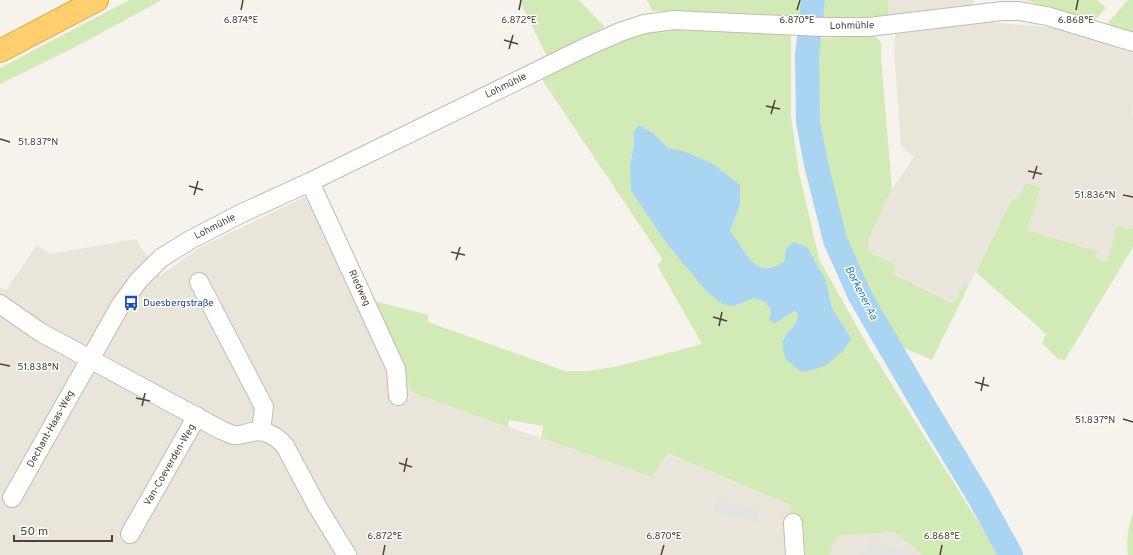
<svg xmlns="http://www.w3.org/2000/svg" width="1133" height="555" font-family="Overpass,sans-serif">
  <style>
    .residential { fill: #eae5da }
    .green { fill: #d2eab5; fill-rule: evenodd }
    .parking { fill: #e5e3e0 }
    .water { fill: #a9d4f2 }
    .lines { fill: none; stroke-linecap: round; stroke-linejoin: round }
    .river { stroke: #a9d4f2; stroke-width: 24 }
    .minor-casing { stroke: #c2bbae; stroke-width: 20 }
    .highway-casing { stroke: #e0a43c; stroke-width: 24 }
    .minor { stroke: #fff; stroke-width: 18 }
    .highway { stroke: #ffcf6e; stroke-width: 22 }
    .ticks { fill: none; stroke: #4b4439; stroke-width: 1.5 }
    .labels { text-anchor: middle; dominant-baseline: central; stroke-width: 3; stroke-linejoin: round; paint-order: stroke }
    .street-label { font-size: 10px; fill: #4b4439; stroke: #fff }
    .transit-label { font-size: 10px; fill: #164399; stroke: #fff; text-anchor: start }
    .water-label { font-size: 11px; font-style: italic; fill: #2e7ab2; stroke: #fff }
    .ticks-label { font-size: 10px; text-anchor: middle; fill: #4b4439; stroke: #fff; stroke-width: 3; stroke-linejoin: round; paint-order: stroke }
  </style>
  <rect width="100%" height="100%" fill="#f6f3ec"/>
  <path class="residential" d="M888,0H974L971,8L889,19Z
    M985,22L1057,28L1133,53V103L1132,113L1133,114V222L1132,229L1116,226L1108,261L1096,259L1097,251L1027,230L1041,188L1017,200L1012,198L968,287L963,285L956,300L953,303L893,274L866,251L870,241L868,240L892,189L914,157L901,146L895,63L894,43L896,34Z
    M324,185L327,205L371,300L413,393L652,477L668,453L790,505L799,555H0V288L6,290L37,245L50,254L136,239L160,276L199,248L309,195Z
    M894,532L923,555H829L837,536Z"/>
  <path class="green" d="M129,0H162L81,44L0,84V68Z
    M519,0H579L605,27L547,56Z
    M647,0H803L801,17L652,11Z
    M823,0H888L889,19L821,22Z
    M1026,0H1097L1106,8L1092,23Z
    M1128,0H1133V34L1105,26Z
    M656,28L791,34V116L799,173L819,259L869,348L999,555H923L894,532L837,536L829,555H799L790,505L668,453L652,477L541,438L543,426L509,420L508,427L413,393L371,300L428,315V322L565,371H587L619,366L702,344L657,265L663,260L541,78L633,33ZM639,125L653,133L668,148L740,205L730,231C741,243 751,271 769,268C774,268 779,264 784,262L786,249L826,281L832,308L851,338L783,339L798,320V314L794,311L771,310L765,302L754,298L734,306L667,244L631,191L630,166L634,144L633,132Z
    M873,36C884,41 881,46 881,57L892,189L868,240L870,241L866,251L896,265L893,274L952,303L956,300L963,285L968,287L932,360L897,345L863,283L847,246L834,205L826,166L819,124L817,83L819,38Z
    M1026,183L1041,188L1027,230L1097,251L1096,259L1108,261L1116,226L1132,229L1133,222V247L1065,360L1058,359L1042,343L1046,334L976,272L1012,198L1017,200Z
    M1133,512V555H1128C1126,540 1128,527 1133,512Z"/>
  <path class="parking" d="M716,500L760,511L758,523L713,512Z
    M870,540L922,555H860Z"/>
  <path class="water" d="M639,125L653,133L668,148L686,152L713,164L740,185V205L730,231C741,243 751,271 769,268C774,268 779,264 784,262L786,249L794,242L807,247L826,281L832,308L851,338L844,350L826,365L813,370L802,372L786,360C784,353 781,344 784,338C789,329 798,325 798,314L794,311L775,323L769,321L771,310L765,302L754,298L734,306L723,304L708,293L667,244L631,191L630,166L634,144L633,132Z"/>
  <g class="lines">
    <path class="river" d="M813,0L807,55L808,122L816,164L835,240L860,296L927,411L979,497L1011,555"/>
    <g class="minor-casing">
      <path id="minor" d="M310,182L396,369L398,396
        M199,282L264,407L261,431
        M0,304L40,332L221,430C225,431 229,434 233,435C239,436 246,433 252,432C264,429 277,436 285,446L317,506L347,555
        M12,498L120,306L139,280L161,258L190,240L242,213L310,182L584,48L620,32L644,24L674,20L823,27H869L1002,11H1019L1047,16L1133,42
        M793,523L795,555
        M130,534L197,416"/>
    </g>
    <g class="highway-casing">
      <path id="highway" d="M0,51L97,0"/>
    </g>
    <use href="#minor" class="minor"/>
    <use href="#highway" class="highway"/>
  </g>
  <path class="ticks" d="M241,10L243,0M519,10L521,0M797,10L800,0M1076,10L1078,0M504,40L518,44M509,49L513,35M766,106L780,109M771,114L775,100M0,139L10,142M1028,171L1042,174M1033,179L1037,166M189,186L203,190M194,195L198,181M1123,195L1133,197M451,252L465,255M456,260L460,247M713,317L727,321M719,326L722,312M0,364L10,366M975,382L989,386M981,391L984,377M136,398L150,401M142,406L145,393M1123,419L1133,422M399,463L412,467M404,472L407,458M383,555L385,545M661,555L664,545M940,555L942,545"/>
  <defs>
    <g id="bus-bare" transform="scale(1.2)"><path d="M-5-6H5V4H4V6H2V4H-2V6H-4V4H-5ZM-3.5-4V0h7V-4ZM-3.5 1.2v1.5H-2V1.2ZM2 1.2v1.5H3.5V1.2Z" fill="#1a4fb4" stroke="#fff" stroke-width="2.5" paint-order="stroke"/></g>
  </defs>
  <g fill-rule="evenodd">
    <use href="#bus-bare" x="131" y="303"/>
  </g>
  <g class="labels">
    <g class="street-label">
      <text transform="translate(852 26) rotate(-1)">Lohmühle</text>
      <text transform="translate(506 86) rotate(-26)">Lohmühle</text>
      <text transform="translate(215 227) rotate(-27)">Lohmühle</text>
      <text transform="translate(359 288) rotate(65)">Riedweg</text>
      <text transform="translate(51 429) rotate(-61)">Dechant-Haas-Weg</text>
      <text transform="translate(170 465) rotate(-60)">Van-Coeverden-Weg</text>
    </g>
    <g class="transit-label">
      <text x="143" y="303">Duesbergstraße</text>
    </g>
    <g class="water-label">
      <text transform="translate(861 293) rotate(63)">Borkener Aa</text>
    </g>
  </g>
  <g class="ticks-label">
    <text x="241" y="23">6.874°E</text>
    <text x="519" y="23">6.872°E</text>
    <text x="797" y="23">6.870°E</text>
    <text x="1076" y="23">6.868°E</text>
    <text x="38" y="145">51.837°N</text>
    <text x="1095" y="198">51.836°N</text>
    <text x="38" y="370">51.838°N</text>
    <text x="1095" y="423">51.837°N</text>
    <text x="385" y="539">6.872°E</text>
    <text x="664" y="539">6.870°E</text>
    <text x="942" y="539">6.868°E</text>
  </g>
  <path d="M14 535v6h98v-6" fill="none" stroke="#4b4439" stroke-width="2"/>
  <text x="20" y="535" font-size="12" fill="#4b4439" stroke="#ffffff" stroke-width="3" paint-order="stroke">50 m</text>
</svg>
